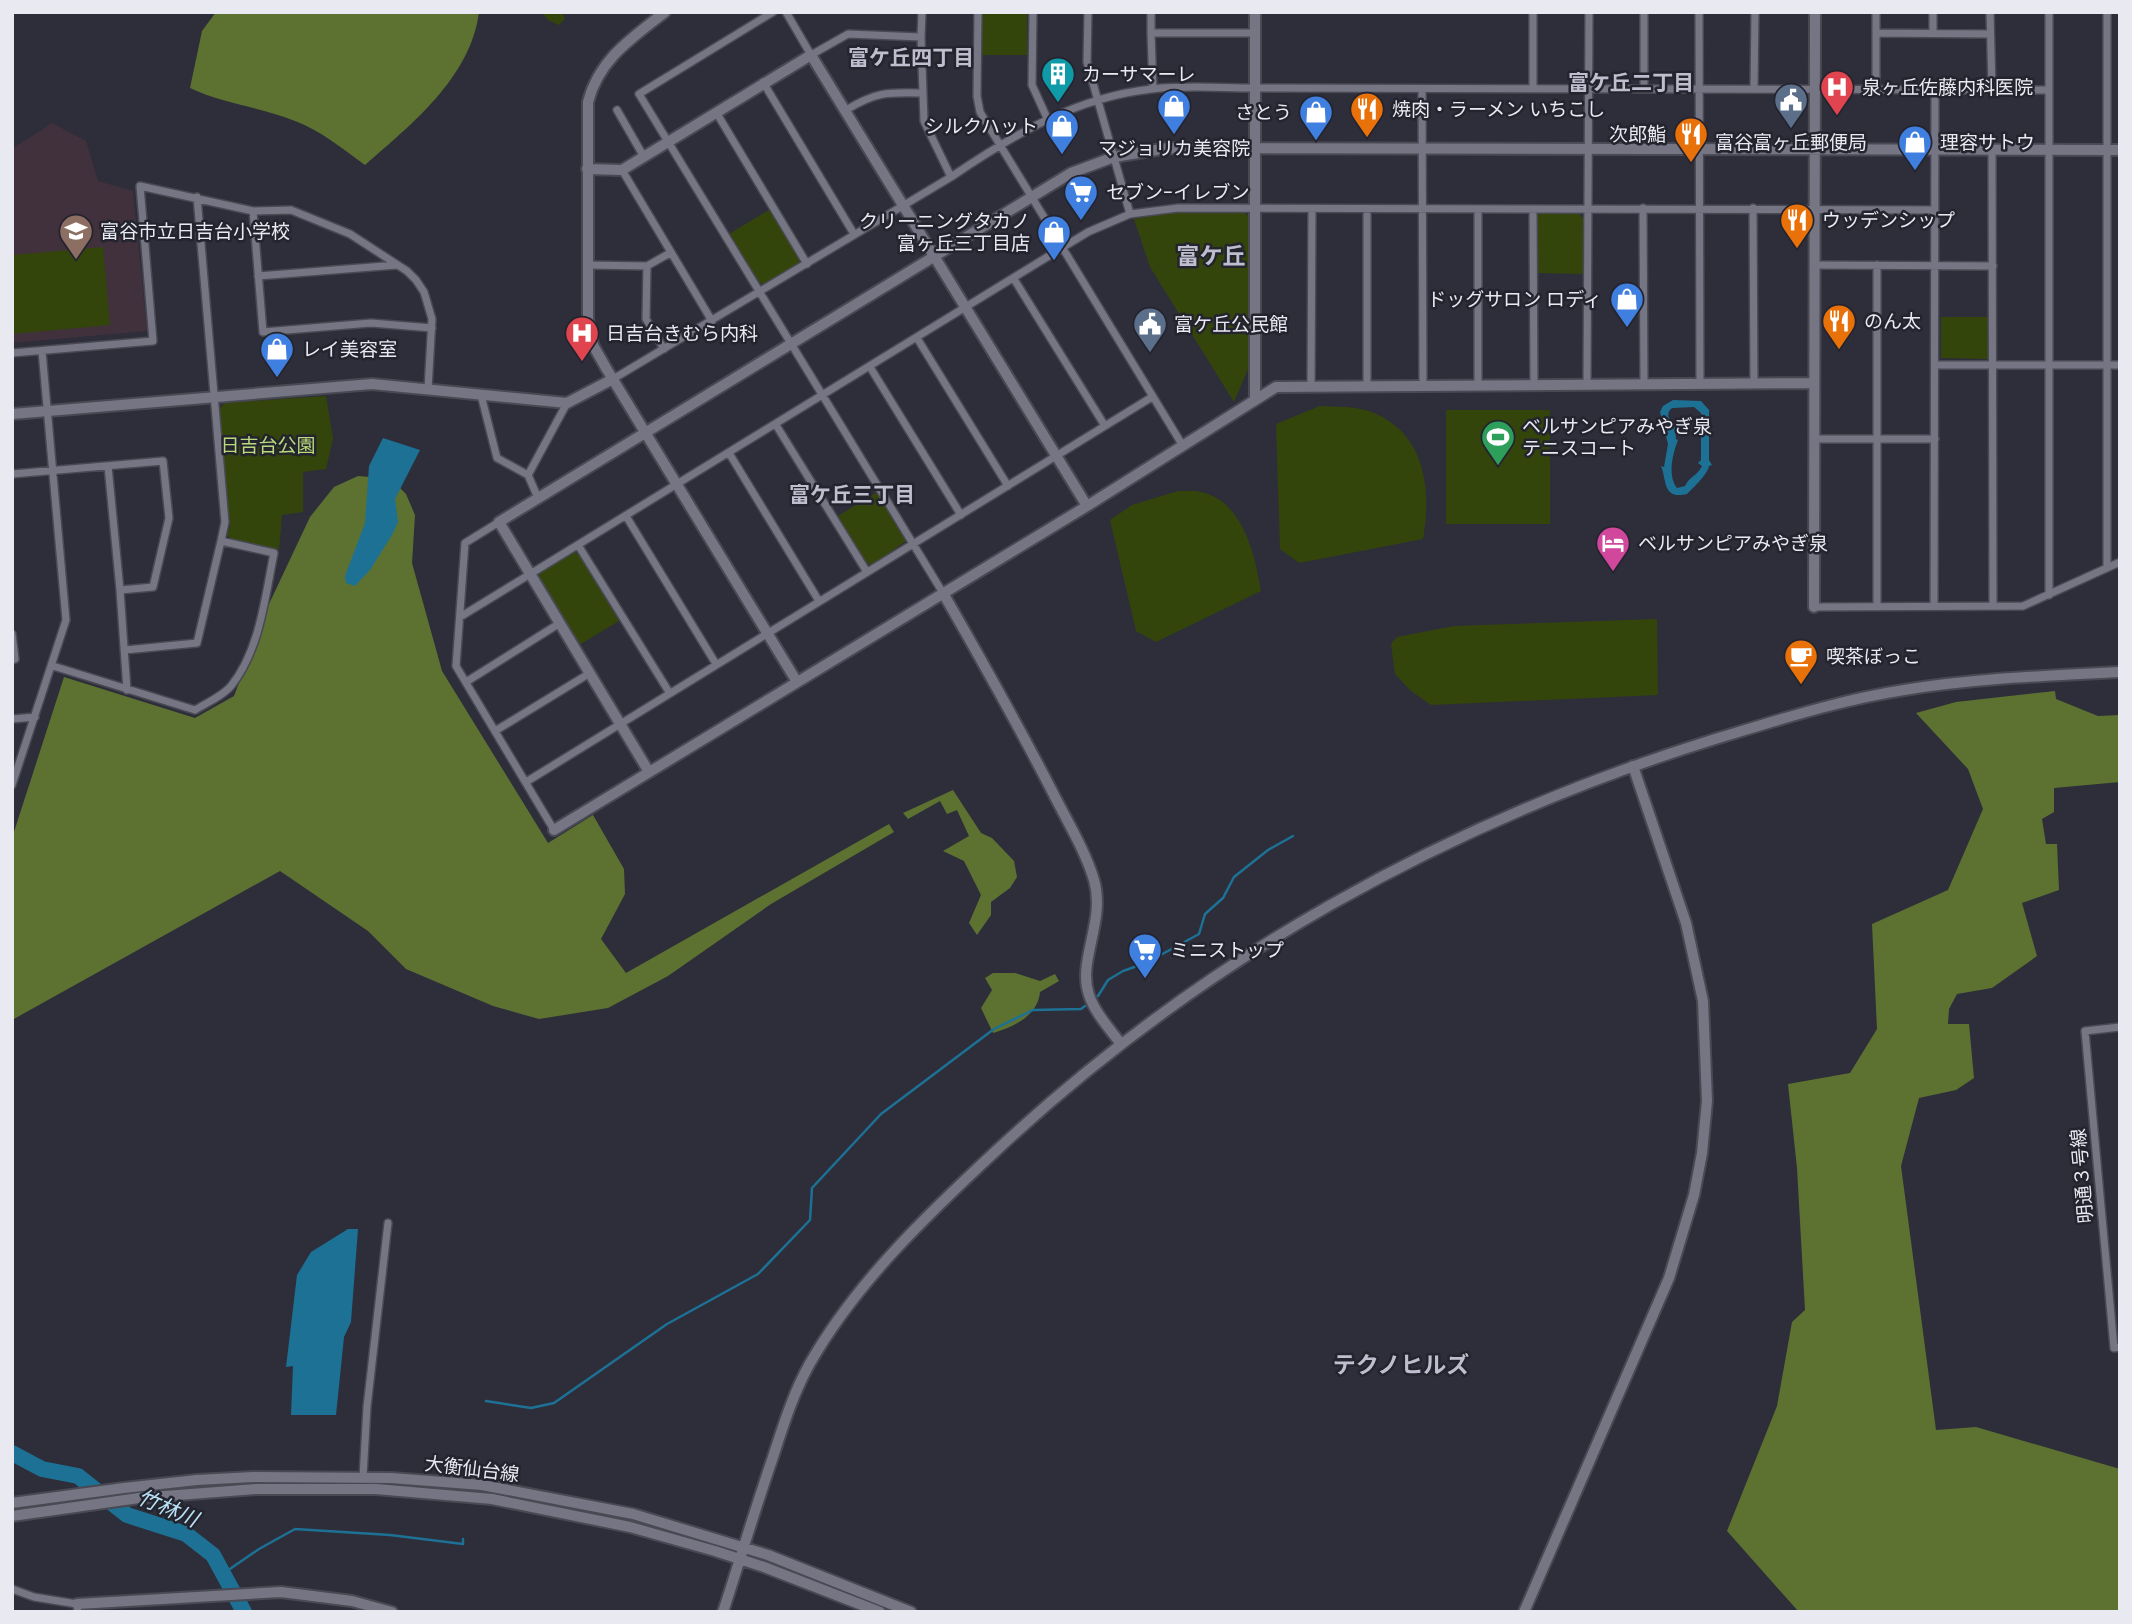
<svg xmlns="http://www.w3.org/2000/svg" width="2132" height="1624" font-family="Poppins,'Noto Sans JP',sans-serif">
  <style>
    .education { fill: #40313d }
    .green { fill: #34450b }
    .forest { fill: #5d7231 }
    .water { fill: #1d7195; fill-rule: evenodd }
    .lines { fill: none; stroke-linecap: round; stroke-linejoin: round }
    .stream { stroke: #1d7195; stroke-width: 2.5 }
    .river { stroke: #1d7195; stroke-width: 16 }
    .street-casing { stroke: #484953; stroke-width: 10 }
    .secondary-casing { stroke: #484953; stroke-width: 14 }
    .street { stroke: #757584; stroke-width: 7 }
    .secondary { stroke: #757584; stroke-width: 10 }
    .labels { text-anchor: middle; dominant-baseline: central; stroke-width: 5; stroke-linejoin: round; paint-order: stroke }
    .poi-label { font-size: 19px; fill: #e8e9f1; stroke: #24242f; text-anchor: start }
    .park-label { font-size: 19px; fill: #b9d97c; stroke: #24242f }
    .street-label { font-size: 19px; fill: #e8e9f1; stroke: #24242f }
    .neighbourhood-label { font-size: 21px; font-weight: bold; fill: #bebece; stroke: #24242f }
    .water-label { font-size: 21px; font-style: italic; fill: #bbe1f6; stroke: #24242f }
    .quarter-label { font-size: 23px; font-weight: bold; fill: #bebece; stroke: #24242f }
  </style>
  <rect width="100%" height="100%" fill="#2d2e3a"/>
  <path class="education" d="M52,123L86,141L98,181L133,191L147,331L12,343V149Z"/>
  <path class="green" d="M542,12H562L565,19L559,25L548,20Z
    M982,12H1027V55H982Z
    M769,210L800,258L798,265L764,284L757,282L729,234Z
    M1177,212H1244L1249,217L1248,369L1234,402L1150,267L1134,219Z
    M1578,213L1584,219V274L1537,273L1538,214Z
    M103,247L110,325L12,334V255Z
    M1941,317H1988V359L1941,358Z
    M326,396L333,438L326,469L303,472V512L282,515L279,550L231,539L227,535L230,527L219,409L225,403Z
    M1320,406C1337,407 1353,406 1369,411C1425,431 1432,488 1423,539L1299,563L1280,549L1276,424Z
    M1446,410H1550V524H1446Z
    M879,491L906,541L872,565L865,563L838,516Z
    M1178,491C1185,491 1194,490 1201,492C1243,501 1255,555 1261,591L1156,642L1136,631L1110,520L1132,505Z
    M575,552L579,555L619,621L579,645L538,578L541,572Z
    M1657,619L1658,695L1431,705L1411,691L1395,674L1391,644L1397,637L1454,626Z"/>
  <path class="forest" d="M216,12H479C471,77 411,125 365,165C343,149 321,131 295,121C261,107 224,104 190,88L202,31Z
    M358,476L382,478L396,484L406,494L415,515L412,563L442,671L548,843L593,815L624,869L625,894L601,939L626,973L889,824L894,832L771,904L668,976L608,1008L539,1019L493,1006L406,969L368,931L280,871L12,1020V838L64,677L195,718L234,696L269,604L310,517L334,487Z
    M2055,691L2056,699L2098,716L2120,715V782L2054,788V812L2042,819L2046,844H2057L2059,890L2022,903L2037,956L1992,988L1957,994L1949,1009L1948,1024H1969L1974,1078L1956,1090L1919,1098L1901,1166L1936,1430L1976,1427L2120,1469V1612H1799L1727,1531L1777,1406L1792,1322L1805,1310L1797,1168L1788,1084L1850,1073L1877,1029L1872,924L1948,890L1983,809L1968,769L1916,713L1956,702Z
    M953,790L981,833L992,838L1014,861L1017,877L1010,888L991,902V915L977,935L969,923L981,895L964,861L943,851L969,836L957,810L947,814L940,801L908,819L903,813Z
    M993,973H1015L1040,981L1055,974L1059,981L1040,992C1038,1016 1013,1027 993,1033L981,1008L992,990L985,978Z"/>
  <path class="water" d="M1673,400L1701,401L1709,410V460L1712,465L1709,466C1708,474 1693,488 1687,494C1662,500 1667,480 1661,466L1664,467L1668,444L1660,412L1663,406ZM1694,407L1701,413V460L1698,463L1702,466C1698,475 1689,477 1685,486L1677,488C1667,475 1673,453 1678,440L1676,439L1675,425L1668,416L1669,411L1672,408Z
    M383,438L420,450L395,499L398,522L392,535L370,570L355,586L346,583L345,576L365,523L369,466Z
    M348,1229H358L351,1322L344,1337L336,1415H291L293,1366L286,1367L297,1275L311,1252Z"/>
  <g class="lines">
    <path class="stream" d="M1098,996L1108,980L1123,971L1146,963L1199,934L1205,914L1223,898L1234,877L1268,850L1293,836
      M486,1401L531,1408L554,1403L667,1324L758,1274L810,1220L812,1188L881,1114L994,1029L1033,1010L1081,1009L1085,1006
      M224,1573L259,1549L295,1529L390,1535L463,1544V1539"/>
    <path class="river" d="M12,1453L42,1469L78,1476L127,1515L186,1534L213,1555L244,1612"/>
    <g class="street-casing">
      <path id="street" d="M773,12L639,94L943,593
        M786,12L811,55L848,34L921,37L922,12
        M978,12L977,96L980,112L1183,446
        M1033,12L1032,85L1047,118
        M1088,12L1087,62L1130,214
        M1151,12V33H1255
        M1699,12L1700,384
        M1876,12V89
        M1990,12L1992,89
        M2049,12V595
        M2107,12V567
        M1151,33L1153,89
        M1876,33L1990,34
        M1933,33V12
        M921,37L924,121L951,177
        M763,82L854,234
        M1533,88V12
        M1644,88V12
        M1754,88L1755,12
        M1422,89L1423,386
        M617,110L644,157
        M846,110C876,92 887,92 921,93
        M716,112L807,264
        M1992,149L1993,606
        M622,170L712,321
        M1643,208L1644,384
        M1753,208L1754,384
        M1367,209V386
        M1478,209V385
        M1533,209L1534,385
        M253,211L263,332L371,323L432,328
        M587,265L647,266L670,253
        M1815,265L1993,266
        M647,266L646,319L664,349
        M258,276L397,265
        M1014,279L1105,426
        M917,338L1008,486
        M12,353L153,341L140,186L253,211L291,210L350,234L407,271L416,280L424,292L432,319L428,389
        M1935,365H2120
        M870,367L961,515
        M613,379L951,177C1013,135 1076,97 1152,89C1185,85 1221,88 1255,88L2049,90
        M1587,385L1589,12
        M1311,386L1312,209
        M481,395L497,458L528,475L538,498
        M776,425L867,572
        M1815,439H1935
        M729,453L819,601
        M108,466L120,590
        M12,474L163,461L169,518L153,587L120,590L127,690
        M528,475L567,403
        M626,516L716,664
        M499,522L465,543L456,666L554,830
        M578,545L669,692
        M1934,606L1935,90
        M1814,607L2023,606L2120,562
        M1877,607V265
        M460,617L1088,232L1130,214L1178,208L1935,210
        M12,634L15,659L12,660
        M125,650L197,643L221,541
        M53,666L195,710C206,703 223,696 231,686C260,650 265,597 274,553L221,541L225,522L197,197
        M466,682L560,623
        M12,719L35,717
        M495,731L590,673
        M526,782L1152,397
        M12,785L66,620L42,351
        M2120,1027L2085,1031L2114,1348L2120,1347
        M363,1477L367,1407L388,1223
        M12,1589L34,1597L77,1604L78,1612"/>
    </g>
    <g class="secondary-casing">
      <path id="secondary" d="M665,12C632,38 599,59 588,102V319L593,345L606,368L797,682
        M587,169L622,170L811,55L1087,506
        M1255,399V12
        M12,414L372,384L567,403L613,379
        M943,593C981,659 1018,725 1053,793C1067,821 1085,850 1094,880C1106,921 1077,961 1089,995C1095,1013 1110,1029 1121,1044
        M1814,607L1815,12
        M649,772L499,522L1071,173L1114,157L1168,148L2120,150
        M554,830L1087,506L1276,387L1814,383
        M12,1503L124,1488L197,1480L253,1477L391,1478L482,1485L633,1514L768,1555L911,1612
        M12,1516L139,1498L257,1489H376L492,1499L630,1527L715,1551L764,1567L880,1612
        M77,1604L281,1592L352,1601L392,1612
        M723,1612C740,1560 755,1509 773,1457C783,1426 793,1394 809,1365C856,1282 929,1213 998,1149C1203,958 1446,823 1712,740C1775,721 1839,700 1904,690C1976,678 2047,676 2120,672
        M1524,1612L1669,1278L1694,1195L1702,1153L1707,1101L1703,1001L1686,923L1633,766"/>
    </g>
    <use href="#street" class="street"/>
    <use href="#secondary" class="secondary"/>
  </g>
  <defs>
    <g id="building-pin" transform="scale(1.75)"><path d="M0 17L-7.5 6A9.5 9.5 0 1 1 7.5 6Z" fill="#0f9aa8" stroke="#24242f"/><path d="M-4-6H4V6H1V3H-1V6H-4ZM-2.5-4.3h1.7v1.8h-1.7ZM.8-4.3h1.7v1.8H.8ZM-2.5-1h1.7V.8h-1.7ZM.8-1h1.7V.8H.8Z" fill="#fff"/></g>
    <g id="hospital-pin" transform="scale(1.75)"><path d="M0 17L-7.5 6A9.5 9.5 0 1 1 7.5 6Z" fill="#e0444e" stroke="#24242f"/><path d="M-5-5h3v3.5h4V-5h3V5h-3V1.5h-4V5h-3Z" fill="#fff"/></g>
    <g id="civic-pin" transform="scale(1.75)"><path d="M0 17L-7.5 6A9.5 9.5 0 1 1 7.5 6Z" fill="#5c6f8a" stroke="#24242f"/><path d="M-.6-6.5H3V-4.5H.6V-3L4-1V1h2V6H-6V1h2V-1L-.6-3ZM-1.2 2.5V6h2.4V2.5Z" fill="#fff"/></g>
    <g id="shop-pin" transform="scale(1.75)"><path d="M0 17L-7.5 6A9.5 9.5 0 1 1 7.5 6Z" fill="#3f7fe0" stroke="#24242f"/><path d="M-5-2.5h2.3a2.7 3.5 0 0 1 5.4 0H5L5.5 6h-11ZM-1.5-2.5h3a1.5 2.3 0 0 0-3 0Z" fill="#fff"/></g>
    <g id="restaurant-pin" transform="scale(1.75)"><path d="M0 17L-7.5 6A9.5 9.5 0 1 1 7.5 6Z" fill="#e8710a" stroke="#24242f"/><path d="M-5-6h1v4h1v-4h1v4h1v-4h1v5L-1.5 .5V6h-2V.5L-5-1ZM5-6V6H3V1.5H1.5Q1.5-4 5-6Z" fill="#fff"/></g>
    <g id="supermarket-pin" transform="scale(1.75)"><path d="M0 17L-7.5 6A9.5 9.5 0 1 1 7.5 6Z" fill="#3f7fe0" stroke="#24242f"/><path d="M-6-5.5h2.5l.6 2H6L4.5 2H-2.5L-4.4-4H-6ZM-1.5 3.2a1.3 1.3 0 1 0 .1 0ZM3 3.2a1.3 1.3 0 1 0 .1 0Z" fill="#fff"/></g>
    <g id="school-pin" transform="scale(1.75)"><path d="M0 17L-7.5 6A9.5 9.5 0 1 1 7.5 6Z" fill="#8d6e63" stroke="#24242f"/><path d="M0-5L7-2L0 1L-7-2ZM-4 1L0 2.5L4 1V4Q0 6-4 4Z" fill="#fff"/></g>
    <g id="stadium-pin" transform="scale(1.75)"><path d="M0 17L-7.5 6A9.5 9.5 0 1 1 7.5 6Z" fill="#2e9e5b" stroke="#24242f"/><path d="M0-5a6.5 5 0 1 0 0 10a6.5 5 0 1 0 0-10ZM-3.5-1.8h7v3.6h-7Z" fill="#fff"/></g>
    <g id="hotel-pin" transform="scale(1.75)"><path d="M0 17L-7.5 6A9.5 9.5 0 1 1 7.5 6Z" fill="#d1479c" stroke="#24242f"/><path d="M-6-4.5h1.5V1H6V5H4.5V3h-9V5H-6ZM-4 0a1.8 1.8 0 1 1 3.6 0ZM.5 0V-2.5h3Q6-2.5 6 0Z" fill="#fff"/></g>
    <g id="cafe-pin" transform="scale(1.75)"><path d="M0 17L-7.5 6A9.5 9.5 0 1 1 7.5 6Z" fill="#e8710a" stroke="#24242f"/><path d="M-5.5-4.5H6V0H3Q3 3.5 0 3.5H-2.5Q-5.5 3.5-5.5 0ZM3-3.2v2h1.7v-2ZM-6 4.5H4V6H-6Z" fill="#fff"/></g>
  </defs>
  <g fill-rule="evenodd">
    <use href="#building-pin" x="1058" y="74"/>
    <use href="#hospital-pin" x="1837" y="87"/>
    <use href="#civic-pin" x="1791" y="100"/>
    <use href="#shop-pin" x="1174" y="106"/>
    <use href="#restaurant-pin" x="1367" y="109"/>
    <use href="#shop-pin" x="1316" y="112"/>
    <use href="#shop-pin" x="1062" y="126"/>
    <use href="#restaurant-pin" x="1691" y="134"/>
    <use href="#shop-pin" x="1915" y="142"/>
    <use href="#supermarket-pin" x="1081" y="192"/>
    <use href="#restaurant-pin" x="1797" y="220"/>
    <use href="#school-pin" x="76" y="231"/>
    <use href="#shop-pin" x="1054" y="232"/>
    <use href="#shop-pin" x="1627" y="299"/>
    <use href="#restaurant-pin" x="1839" y="321"/>
    <use href="#civic-pin" x="1150" y="324"/>
    <use href="#hospital-pin" x="582" y="333"/>
    <use href="#shop-pin" x="277" y="349"/>
    <use href="#stadium-pin" x="1498" y="437"/>
    <use href="#hotel-pin" x="1613" y="543"/>
    <use href="#cafe-pin" x="1801" y="656"/>
    <use href="#supermarket-pin" x="1145" y="950"/>
  </g>
  <g class="labels">
    <g class="poi-label">
      <text x="1082" y="74">カーサマーレ</text>
      <text x="1862" y="87">泉ヶ丘佐藤内科医院</text>
      <text x="1392" y="109">焼肉・ラーメン いちこし</text>
      <text x="1292" y="112" text-anchor="end">さとう</text>
      <text x="1038" y="126" text-anchor="end">シルクハット</text>
      <text x="1666" y="134" text-anchor="end">次郎鮨</text>
      <text x="1791" y="142" text-anchor="middle">富谷富ヶ丘郵便局</text>
      <text x="1940" y="142">理容サトウ</text>
      <text x="1174" y="148" text-anchor="middle">マジョリカ美容院</text>
      <text x="1106" y="192">セブン-イレブン</text>
      <text x="1822" y="220">ウッデンシップ</text>
      <text x="1030" y="221" text-anchor="end">クリーニングタカノ<tspan x="1030" dy="22">富ヶ丘三丁目店</tspan></text>
      <text x="100" y="231">富谷市立日吉台小学校</text>
      <text x="1602" y="299" text-anchor="end">ドッグサロン ロディ</text>
      <text x="1864" y="321">のん太</text>
      <text x="1174" y="324">富ケ丘公民館</text>
      <text x="606" y="333">日吉台きむら内科</text>
      <text x="302" y="349">レイ美容室</text>
      <text x="1522" y="426">ベルサンピアみやぎ泉<tspan x="1522" dy="22">テニスコート</tspan></text>
      <text x="1638" y="543">ベルサンピアみやぎ泉</text>
      <text x="1826" y="656">喫茶ぼっこ</text>
      <text x="1170" y="950">ミニストップ</text>
    </g>
    <g class="park-label">
      <text x="268" y="445">日吉台公園</text>
    </g>
    <g class="street-label">
      <text transform="translate(2082 1176) rotate(-95)">明通３号線</text>
      <text transform="translate(472 1469) rotate(7)">大衡仙台線</text>
    </g>
    <g class="neighbourhood-label">
      <text x="911" y="57">富ケ丘四丁目</text>
      <text x="1631" y="82">富ケ丘二丁目</text>
      <text x="852" y="494">富ケ丘三丁目</text>
    </g>
    <g class="water-label">
      <text transform="translate(168 1508) rotate(23)">竹林川</text>
    </g>
    <g class="quarter-label">
      <text x="1211" y="256">富ケ丘</text>
      <text x="1401" y="1365">テクノヒルズ</text>
    </g>
  </g>
  <rect width="2132" height="1624" fill="none" stroke="#e8e9f1" stroke-width="28"/>
</svg>
